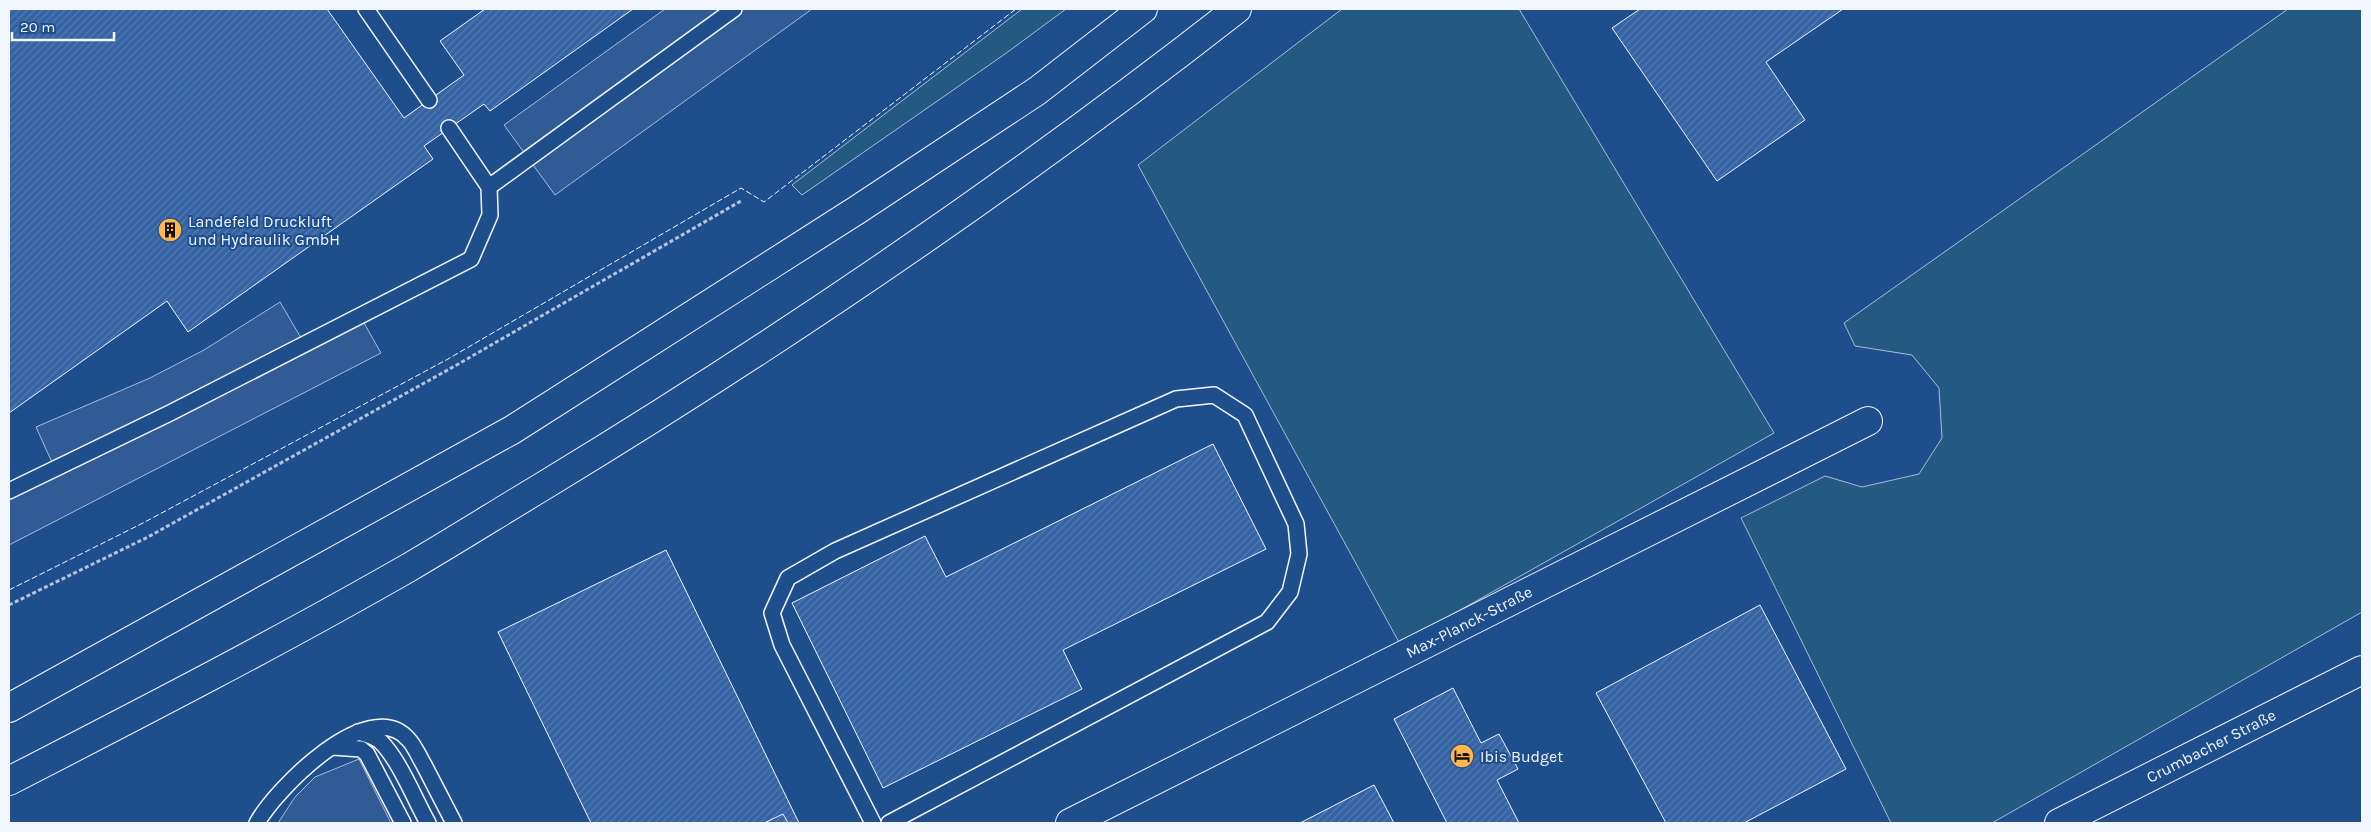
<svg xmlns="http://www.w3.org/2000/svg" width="2371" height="832" font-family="Karla,sans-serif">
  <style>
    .grass { fill: #245a82; stroke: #a8bbd7 }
    .parking { fill: #305b95; stroke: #a8bbd7 }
    .building { fill: url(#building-hatch); stroke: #f2f6ff }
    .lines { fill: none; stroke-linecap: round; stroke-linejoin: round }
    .lane-casing { stroke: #f2f6ff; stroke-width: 18 }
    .street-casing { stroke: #f2f6ff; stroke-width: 30 }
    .secondary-casing { stroke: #f2f6ff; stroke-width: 30 }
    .highway-casing { stroke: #f2f6ff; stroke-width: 30 }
    .path { stroke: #b3c4dc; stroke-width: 3; stroke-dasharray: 4 2.5; stroke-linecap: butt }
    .lane { stroke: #1f4e8c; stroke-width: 15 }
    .street { stroke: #1f4e8c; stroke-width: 28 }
    .secondary { stroke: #1f4e8c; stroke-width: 28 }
    .highway { stroke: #1f4e8c; stroke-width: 28 }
    .fence { stroke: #f2f6ff; stroke-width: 1; stroke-dasharray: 6 2.5; stroke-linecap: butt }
    .labels { text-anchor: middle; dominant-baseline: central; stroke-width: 4; stroke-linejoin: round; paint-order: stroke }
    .poi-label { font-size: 16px; fill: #f2f6ff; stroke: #1f4e8c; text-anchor: start }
    .street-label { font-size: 16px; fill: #f2f6ff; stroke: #1f4e8c }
  </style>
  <defs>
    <pattern id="building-hatch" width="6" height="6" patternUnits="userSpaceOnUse" patternTransform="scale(1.25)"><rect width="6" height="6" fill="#3563a3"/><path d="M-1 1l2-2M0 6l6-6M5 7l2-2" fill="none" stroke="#537ab1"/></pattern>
  </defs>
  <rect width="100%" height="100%" fill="#1f4e8c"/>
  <path class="grass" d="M1022,9H1066L1005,54L802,195L792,185Z
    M1342,9H1519L1774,433L1400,644L1138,165Z
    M2288,9H2362V612L1992,823H1891L1741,518L1825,476L1862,487L1919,474L1942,438L1939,388L1912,355L1855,346L1844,323Z"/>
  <path class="parking" d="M665,9H812L555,195L504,125Z
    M280,302L304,343L360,316L381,353L9,545V491L55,469L36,427L150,378L204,350Z
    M359,759L391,823H278L295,797L315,777Z"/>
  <path class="building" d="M9,9H327L404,118L464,75L440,41L485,9H633L490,111L484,104L424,146L433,159L188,332L167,301L9,413Z
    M1640,9H1843L1766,62L1805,120L1717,181L1612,28Z
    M1213,444L1266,549L1063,650L1082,689L883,788L792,603L925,536L946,577Z
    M666,550L799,823H591L498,632Z
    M1760,605L1846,769L1744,823H1666L1596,693Z
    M1453,688L1481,743L1499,734L1518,769L1497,780L1519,823H1447L1394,719Z
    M1374,785L1394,823H1300Z
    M783,814L788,823H764Z"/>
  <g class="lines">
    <g class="lane-casing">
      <path id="lane" d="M366,9L429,100
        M489,187L734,9
        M9,491L170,413L471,259L490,215L489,187L449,128
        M358,732C366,734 373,736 380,741C399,759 415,800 428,823
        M333,747L361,749L367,754L403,823
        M257,823C275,790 369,694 408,739C415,746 419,757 424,765C434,784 444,804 454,823
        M873,823L782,645L772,613L788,578L835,551L1176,399L1214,395L1245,415L1296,524L1299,554L1290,592L1267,622L889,823"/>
    </g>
    <g class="street-casing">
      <path id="street" d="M1070,823L1868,421"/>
    </g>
    <g class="secondary-casing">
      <path id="secondary" d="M2059,823L2362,670"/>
    </g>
    <g class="highway-casing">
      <path id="highway" d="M9,708L512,430L857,210L1037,91L1143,9
        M9,781C143,712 277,643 408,568C454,541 500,512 545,485C785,339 1016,182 1237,9"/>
    </g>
    <path class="path" d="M9,605L148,537L453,367L741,201"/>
    <use href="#lane" class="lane"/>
    <use href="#street" class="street"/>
    <use href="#secondary" class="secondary"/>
    <use href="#highway" class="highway"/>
    <path class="fence" d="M9,590L143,523L448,359L741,188L764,202L1016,9"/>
  </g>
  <defs>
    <g id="building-disc" transform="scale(1.25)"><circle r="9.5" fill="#ffb74d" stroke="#1f4e8c"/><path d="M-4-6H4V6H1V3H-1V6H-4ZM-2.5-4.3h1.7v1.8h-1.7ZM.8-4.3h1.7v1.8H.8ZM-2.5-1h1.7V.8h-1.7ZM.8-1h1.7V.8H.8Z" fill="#111"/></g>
    <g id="hotel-disc" transform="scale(1.25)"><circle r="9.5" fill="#ffb74d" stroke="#1f4e8c"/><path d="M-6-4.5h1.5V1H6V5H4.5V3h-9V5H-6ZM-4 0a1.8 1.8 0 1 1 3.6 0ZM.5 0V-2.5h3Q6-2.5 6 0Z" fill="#111"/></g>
  </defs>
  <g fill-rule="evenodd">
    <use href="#building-disc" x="170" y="230"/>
    <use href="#hotel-disc" x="1462" y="756"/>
  </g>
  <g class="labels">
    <g class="poi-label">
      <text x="188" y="221">Landefeld Druckluft<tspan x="188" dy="18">und Hydraulik GmbH</tspan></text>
      <text x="1480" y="756">Ibis Budget</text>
    </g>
    <g class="street-label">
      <text transform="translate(1469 622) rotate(-27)">Max-Planck-Straße</text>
      <text transform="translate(2211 746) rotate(-27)">Crumbacher Straße</text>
    </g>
  </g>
  <rect width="2371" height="832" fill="none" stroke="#f2f6ff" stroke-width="20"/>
  <path d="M12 32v8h102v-8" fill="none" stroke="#f2f6ff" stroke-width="2.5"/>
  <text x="20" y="32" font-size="15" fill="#f2f6ff" stroke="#1f4e8c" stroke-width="4" paint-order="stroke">20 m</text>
</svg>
